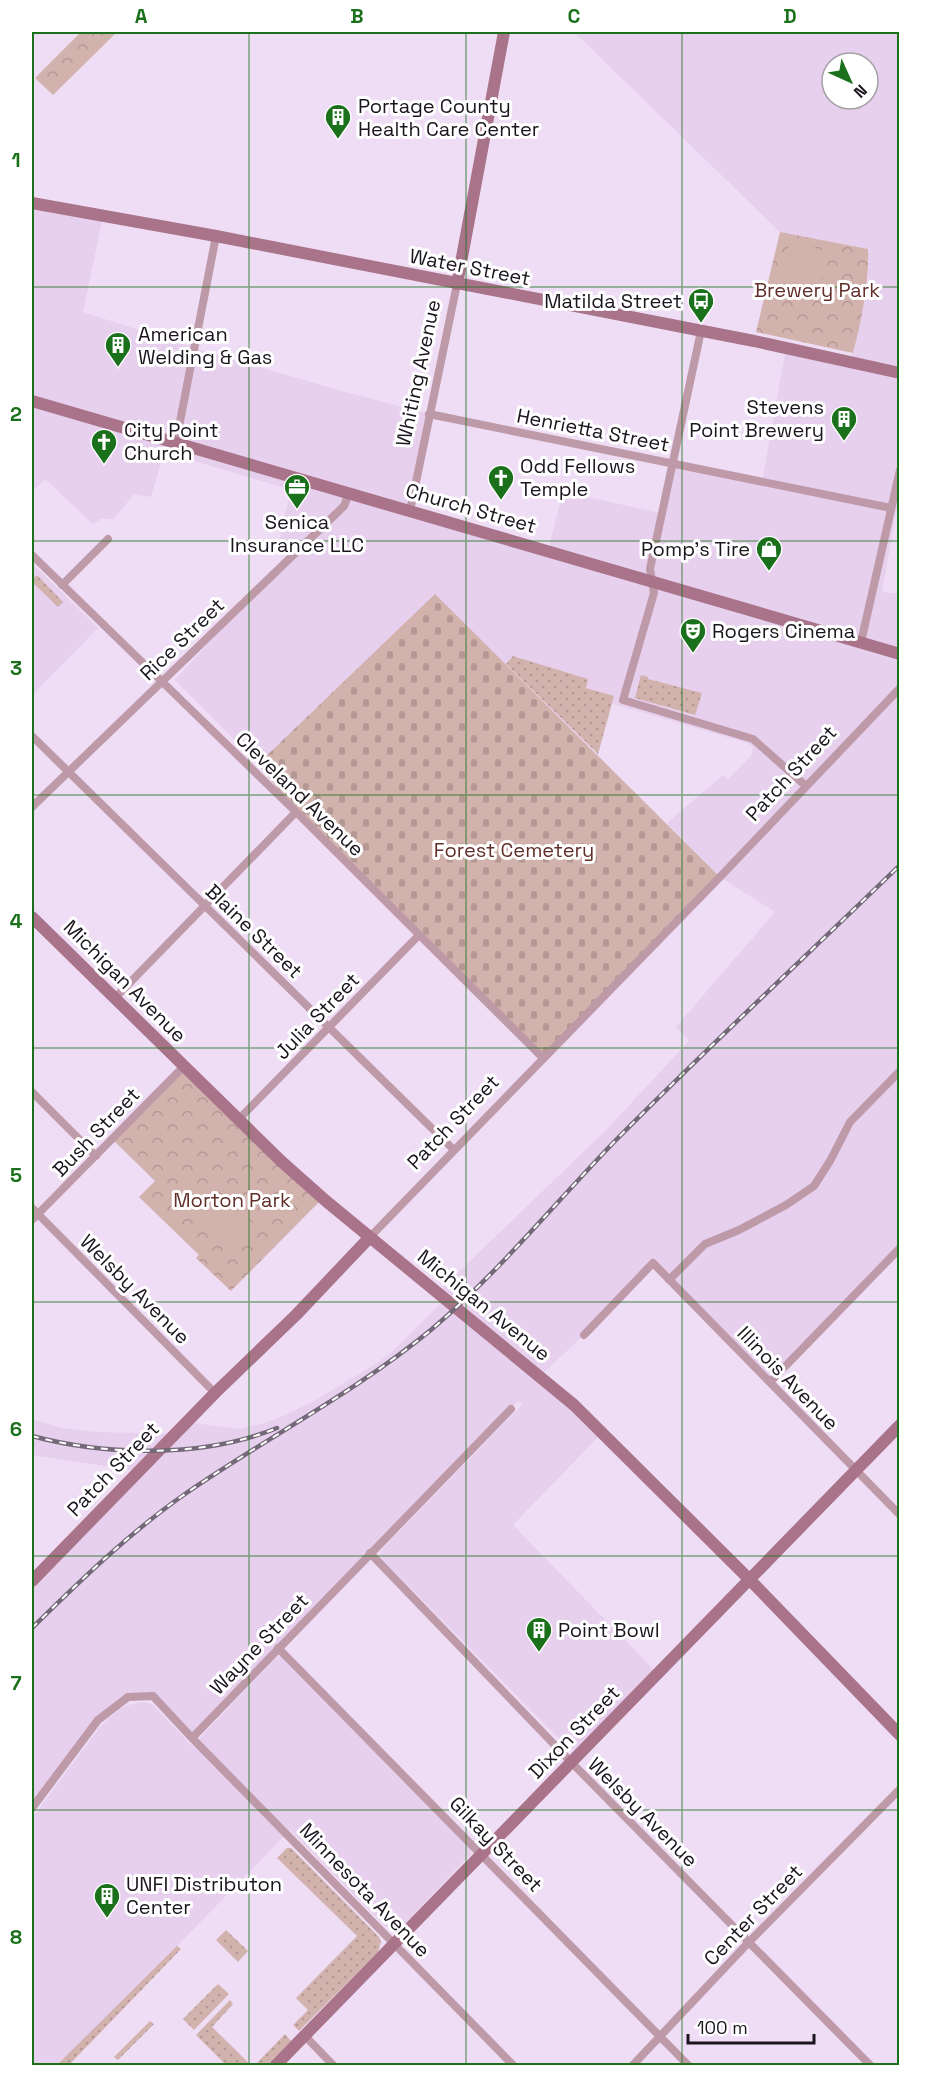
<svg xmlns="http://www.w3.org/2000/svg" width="931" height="2097" font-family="'Space Grotesk',sans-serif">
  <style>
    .built { fill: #e7cfee; fill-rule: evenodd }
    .grass { fill: url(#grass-dots) }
    .forest { fill: url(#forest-crowns) }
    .cemetery { fill: url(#cemetery-stones) }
    .pitch { fill: #d2b2ad }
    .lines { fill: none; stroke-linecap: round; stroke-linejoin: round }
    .street { stroke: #be99a8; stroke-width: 8 }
    .secondary { stroke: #a9748a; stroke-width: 12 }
    .rail-casing { stroke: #746978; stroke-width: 4.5 }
    .rail { stroke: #fff; stroke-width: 2; stroke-dasharray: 7; stroke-linecap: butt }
    .grid { fill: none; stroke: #1b711b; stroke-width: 1.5; stroke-opacity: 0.55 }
    .labels { text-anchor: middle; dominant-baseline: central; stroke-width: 6; stroke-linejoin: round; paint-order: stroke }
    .poi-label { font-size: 20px; fill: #1a141c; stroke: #fff; text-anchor: start }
    .street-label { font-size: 20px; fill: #1a141c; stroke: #fff }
    .park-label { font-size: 20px; fill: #622e29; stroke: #fff }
    .neatline { fill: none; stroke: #1b711b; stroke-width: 2 }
    .grid-label { font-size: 20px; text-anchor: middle; font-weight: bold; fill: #1b711b }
  </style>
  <defs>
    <pattern id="grass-dots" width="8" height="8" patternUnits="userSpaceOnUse" patternTransform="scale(1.5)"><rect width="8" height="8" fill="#d2b2ad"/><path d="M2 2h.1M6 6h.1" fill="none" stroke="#b49894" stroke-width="1.8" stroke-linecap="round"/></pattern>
    <pattern id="forest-crowns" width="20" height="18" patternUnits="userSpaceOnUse" patternTransform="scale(1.5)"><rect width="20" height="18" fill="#d2b2ad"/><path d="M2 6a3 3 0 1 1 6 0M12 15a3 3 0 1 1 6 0" fill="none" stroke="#b49894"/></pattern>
    <pattern id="cemetery-stones" width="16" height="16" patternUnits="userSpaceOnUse" patternTransform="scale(1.5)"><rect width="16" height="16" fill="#d2b2ad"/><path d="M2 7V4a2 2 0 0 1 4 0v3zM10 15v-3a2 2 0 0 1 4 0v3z" fill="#b49894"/></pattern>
  </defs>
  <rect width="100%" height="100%" fill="#efddf6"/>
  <path class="built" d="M574,32H899L900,492L882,592L900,594L899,1248L770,1382L653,1264L584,1335L541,1375L602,1433L513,1525L654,1670L575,1749H569L379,1556L383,1548L523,1404L518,1401L192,1738L153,1696L128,1697L98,1720L32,1808V1581L137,1471L32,1455V1419L61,1428L98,1432L175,1434L187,1422L238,1429L265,1423L283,1416L316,1400L377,1363L393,1351L445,1299L438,1292L606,1130L689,1041L676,1027L775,912L720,877L667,823L723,775L728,779L751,756L753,747L748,743L613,704L614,696L585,688L588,680L513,656L506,664L435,595L258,764L175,680L256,591L291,557L279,545L283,520L292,490L164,452L151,497L134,494L114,519H101L93,524L45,479L32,492V203L103,217L83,312L195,348L338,390L429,414L410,510L548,551L563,492L661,513L672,462L762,482L786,348L851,362L866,295L868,276V249L780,232ZM832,63H868V99H832Z
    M32,563L98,628L32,695Z
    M282,1656L471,1848L470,1855L407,1921L402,1926L392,1929L385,1926L290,1830L61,2065H32V1818L100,1727L111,1716L125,1706L141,1702L149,1703L154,1706L192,1746L276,1658Z"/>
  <path class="grass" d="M35,576H38L63,602L58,607L32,582Z
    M513,656L588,679L586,688L614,696L598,754L506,664Z
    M641,675L648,677V679L702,693L695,715L635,698Z
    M287,1848H291L379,1937L381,1942L378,1952L299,2031L293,2025L308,2010L296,1998L357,1936L277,1858Z
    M226,1930L248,1951L238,1962L216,1940Z
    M177,1946L181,1949L69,2065H57Z
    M218,1984L229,1994L194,2030L183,2019Z
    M230,2000L233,2004L212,2027L251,2065H226L196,2035Z
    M150,2021L154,2024L118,2060L114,2057Z
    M285,2034L291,2041L267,2065H255Z"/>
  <path class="forest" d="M81,32H117L53,95L35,78Z
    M780,232L868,249C869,285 862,318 853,353L756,332Z
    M184,1066L323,1198L231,1291L196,1258L199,1255L139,1197L155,1181L112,1139Z"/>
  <path class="cemetery" d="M435,594L720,877L543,1058L296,812L258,764Z"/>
  <path class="pitch" d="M794,243L829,252L826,269L820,282L807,287L781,278L789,246Z
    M231,1209L241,1212L254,1225L236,1254L210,1237L212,1219L221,1211Z"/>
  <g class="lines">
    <path class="street" d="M701,331L650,569L654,593L623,700L753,739L806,786
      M429,414L891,508
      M176,442L216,236
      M410,511L457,284
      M32,555L296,812L543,1058
      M62,585L108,539
      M861,642L900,470
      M32,736L454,1150
      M32,807L344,506L349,493
      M115,998L296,812
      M32,1092L96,1156
      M238,1120L419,935
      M32,1208L215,1393
      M32,1220L184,1066
      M370,1237L720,877L900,688
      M669,1280L705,1244L739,1230L786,1205L814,1186L830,1161L850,1122L900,1071
      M584,1335L653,1263L900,1515
      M770,1382L900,1248
      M370,1553L571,1762L871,2066
      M278,1648L689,2066
      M192,1738L511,1409
      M32,1808L98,1720L128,1697L153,1696L192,1738L514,2066
      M304,2035L334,2066
      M632,2066L749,1942L900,1789"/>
    <path class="secondary" d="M32,203L216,236L754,341L900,373
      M457,284L504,32
      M32,401L900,654
      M32,917L281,1161L326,1201L574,1405L750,1580L900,1735
      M32,1581L215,1393L296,1315L370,1237
      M275,2066L900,1425"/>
    <g class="rail-casing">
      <path id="rail" d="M32,1436C107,1456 204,1458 277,1428
        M32,1628C80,1581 129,1533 185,1494C266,1438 356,1392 432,1329C499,1272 554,1204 615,1141C708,1047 805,957 900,865"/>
    </g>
    <use href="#rail" class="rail"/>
  </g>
  <path class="grid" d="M249,32V2066M466,32V2066M682,32V2066M32,287H900M32,541H900M32,795H900M32,1048H900M32,1302H900M32,1556H900M32,1810H900"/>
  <defs>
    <g id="building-pin" transform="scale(1.35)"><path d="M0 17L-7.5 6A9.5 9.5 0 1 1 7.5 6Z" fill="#1b711b" stroke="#fff"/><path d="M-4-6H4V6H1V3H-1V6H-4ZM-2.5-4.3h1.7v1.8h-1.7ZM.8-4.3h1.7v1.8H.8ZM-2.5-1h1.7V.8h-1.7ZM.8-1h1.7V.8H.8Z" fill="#fff"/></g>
    <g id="bus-pin" transform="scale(1.35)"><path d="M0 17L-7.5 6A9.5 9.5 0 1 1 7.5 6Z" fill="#1b711b" stroke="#fff"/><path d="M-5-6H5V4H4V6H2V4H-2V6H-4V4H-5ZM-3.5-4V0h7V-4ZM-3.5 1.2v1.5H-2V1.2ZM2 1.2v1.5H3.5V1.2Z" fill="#fff"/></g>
    <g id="church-pin" transform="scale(1.35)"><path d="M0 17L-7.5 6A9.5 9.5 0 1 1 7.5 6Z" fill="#1b711b" stroke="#fff"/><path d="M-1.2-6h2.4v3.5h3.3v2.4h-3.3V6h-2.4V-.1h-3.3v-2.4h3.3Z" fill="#fff"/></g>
    <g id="office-pin" transform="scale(1.35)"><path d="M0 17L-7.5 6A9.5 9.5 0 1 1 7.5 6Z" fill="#1b711b" stroke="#fff"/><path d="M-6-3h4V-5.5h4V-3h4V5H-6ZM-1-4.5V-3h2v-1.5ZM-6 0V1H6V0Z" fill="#fff"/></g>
    <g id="shop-pin" transform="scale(1.35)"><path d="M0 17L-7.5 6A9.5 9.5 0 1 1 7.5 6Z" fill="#1b711b" stroke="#fff"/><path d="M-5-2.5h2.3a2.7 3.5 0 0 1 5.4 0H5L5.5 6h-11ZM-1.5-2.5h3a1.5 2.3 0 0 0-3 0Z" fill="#fff"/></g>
    <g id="theatre-pin" transform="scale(1.35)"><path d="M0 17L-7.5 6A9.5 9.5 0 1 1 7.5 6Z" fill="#1b711b" stroke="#fff"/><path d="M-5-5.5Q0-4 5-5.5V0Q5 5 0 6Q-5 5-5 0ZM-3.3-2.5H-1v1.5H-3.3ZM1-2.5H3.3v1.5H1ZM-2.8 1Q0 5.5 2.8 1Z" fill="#fff"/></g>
  </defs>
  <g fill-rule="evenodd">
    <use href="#building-pin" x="338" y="117"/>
    <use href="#bus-pin" x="701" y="301"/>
    <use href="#building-pin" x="118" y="345"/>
    <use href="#building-pin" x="844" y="419"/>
    <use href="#church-pin" x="104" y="442"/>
    <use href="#church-pin" x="501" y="478"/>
    <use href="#office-pin" x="297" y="487"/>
    <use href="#shop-pin" x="769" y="549"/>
    <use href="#theatre-pin" x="693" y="631"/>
    <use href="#building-pin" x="539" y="1630"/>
    <use href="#building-pin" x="107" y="1896"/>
  </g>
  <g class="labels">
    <g class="poi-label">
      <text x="358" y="106">Portage County<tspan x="358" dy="23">Health Care Center</tspan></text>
      <text x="682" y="301" text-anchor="end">Matilda Street</text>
      <text x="138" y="334">American<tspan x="138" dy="23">Welding &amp; Gas</tspan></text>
      <text x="824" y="407" text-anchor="end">Stevens<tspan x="824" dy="23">Point Brewery</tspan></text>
      <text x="124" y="430">City Point<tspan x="124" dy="23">Church</tspan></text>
      <text x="520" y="466">Odd Fellows<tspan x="520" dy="23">Temple</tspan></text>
      <text x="297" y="522" text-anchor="middle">Senica<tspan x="297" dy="23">Insurance LLC</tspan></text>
      <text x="750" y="549" text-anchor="end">Pomp's Tire</text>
      <text x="712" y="631">Rogers Cinema</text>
      <text x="558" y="1630">Point Bowl</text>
      <text x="126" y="1884">UNFI Distributon<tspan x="126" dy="23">Center</tspan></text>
    </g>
    <g class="street-label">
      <text transform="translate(470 267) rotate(11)">Water Street</text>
      <text transform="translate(418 373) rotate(-78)">Whiting Avenue</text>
      <text transform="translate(593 430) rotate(11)">Henrietta Street</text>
      <text transform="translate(471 508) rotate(16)">Church Street</text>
      <text transform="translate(182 639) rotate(-44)">Rice Street</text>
      <text transform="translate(791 773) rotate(-47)">Patch Street</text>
      <text transform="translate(300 794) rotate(44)">Cleveland Avenue</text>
      <text transform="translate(254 931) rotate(44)">Blaine Street</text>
      <text transform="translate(125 981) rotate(45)">Michigan Avenue</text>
      <text transform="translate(317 1016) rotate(-46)">Julia Street</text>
      <text transform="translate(453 1122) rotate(-46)">Patch Street</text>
      <text transform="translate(96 1132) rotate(-46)">Bush Street</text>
      <text transform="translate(135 1289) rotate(45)">Welsby Avenue</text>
      <text transform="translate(484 1305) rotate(39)">Michigan Avenue</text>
      <text transform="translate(788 1378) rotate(46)">Illinois Avenue</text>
      <text transform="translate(113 1469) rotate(-46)">Patch Street</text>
      <text transform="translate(259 1644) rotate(-46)">Wayne Street</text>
      <text transform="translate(574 1732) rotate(-46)">Dixon Street</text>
      <text transform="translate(643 1812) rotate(45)">Welsby Avenue</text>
      <text transform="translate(496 1844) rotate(46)">Gilkay Street</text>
      <text transform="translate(365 1890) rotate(46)">Minnesota Avenue</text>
      <text transform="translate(753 1915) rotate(-46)">Center Street</text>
    </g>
    <g class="park-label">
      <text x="817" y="290">Brewery Park</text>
      <text x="514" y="850">Forest Cemetery</text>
      <text x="232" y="1200">Morton Park</text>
    </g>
  </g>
  <rect width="931" height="2097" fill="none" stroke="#ffffff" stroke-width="66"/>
  <g transform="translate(850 81) rotate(135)"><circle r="28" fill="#ffffff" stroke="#a3a1a4" stroke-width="1.5"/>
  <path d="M0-4.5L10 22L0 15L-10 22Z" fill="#1b711b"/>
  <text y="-9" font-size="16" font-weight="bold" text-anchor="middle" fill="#1a141c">N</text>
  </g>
  <path d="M688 2034v9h126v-9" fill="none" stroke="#1a141c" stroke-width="3"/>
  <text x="697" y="2034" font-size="18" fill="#1a141c" stroke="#ffffff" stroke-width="4.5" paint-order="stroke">100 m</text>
  <rect x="33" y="33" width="865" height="2031" class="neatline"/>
  <g class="grid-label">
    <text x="141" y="23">A</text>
    <text x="357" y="23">B</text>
    <text x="574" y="23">C</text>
    <text x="790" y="23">D</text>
    <text x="16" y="167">1</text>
    <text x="16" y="421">2</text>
    <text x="16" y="675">3</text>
    <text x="16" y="928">4</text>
    <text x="16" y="1182">5</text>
    <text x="16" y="1436">6</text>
    <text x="16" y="1690">7</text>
    <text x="16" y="1944">8</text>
  </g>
</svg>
